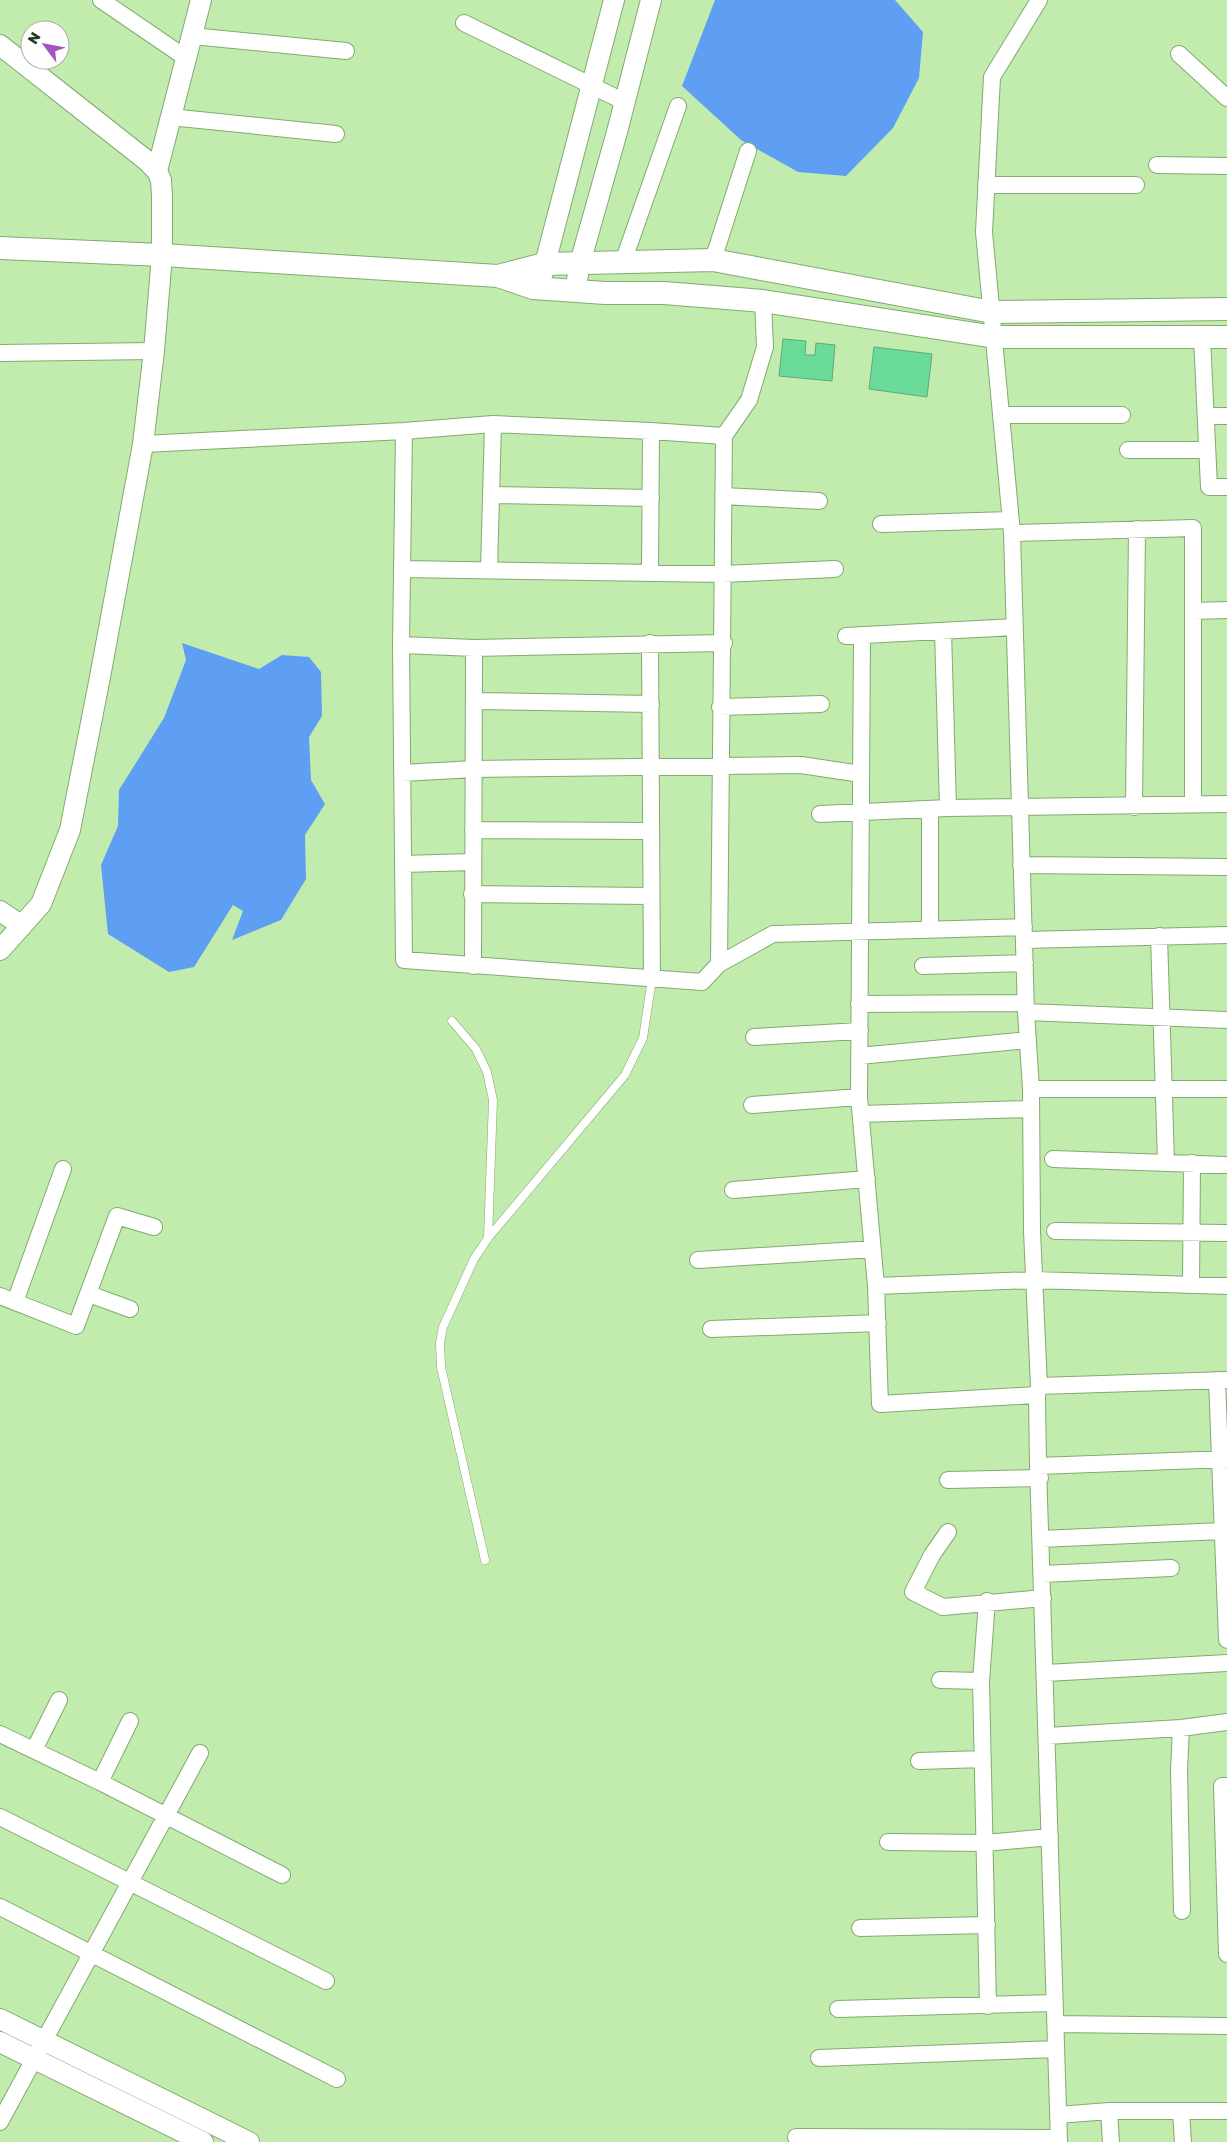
<svg xmlns="http://www.w3.org/2000/svg" width="1227" height="2142" font-family="'Golos Text',sans-serif">
  <style>
    .water { fill: #5e9ff3 }
    .building { fill: #6bdb99; stroke: #63a67d }
    .lines { fill: none; stroke-linecap: round; stroke-linejoin: round }
    .service-casing { stroke: #83aa6f; stroke-width: 9 }
    .minor-casing { stroke: #83aa6f; stroke-width: 18 }
    .tertiary-casing { stroke: #83aa6f; stroke-width: 22 }
    .secondary-casing { stroke: #83aa6f; stroke-width: 24 }
    .service { stroke: #fff; stroke-width: 8 }
    .minor { stroke: #fff; stroke-width: 16 }
    .tertiary { stroke: #fff; stroke-width: 20 }
    .secondary { stroke: #fff; stroke-width: 22 }
  </style>
  <rect width="100%" height="100%" fill="#c2ecae"/>
  <path class="water" d="M715,0H895L923,32L919,78L893,128L846,176L798,172L741,140L682,86Z
    M182,643L259,669L282,655L309,657L321,672L322,716L309,737L311,780L325,804L305,835L306,879L281,920L232,940L243,911L233,905L194,967L169,972L108,934L101,865L118,826L119,790L164,718L186,660Z"/>
  <path class="building" d="M783,339L806,341L805,355H815L816,343L835,345L832,381L779,376Z
    M874,347L932,354L927,397L869,389Z"/>
  <g class="lines">
    <g class="service-casing">
      <path id="service" d="M452,1021L476,1049L487,1072L493,1100L488,1238
        M485,1560L441,1367L440,1343L443,1327L474,1259L488,1238L625,1075L643,1038L652,979"/>
    </g>
    <g class="minor-casing">
      <path id="minor" d="M101,0L186,58
        M1039,0L992,77L984,232L1012,533L1026,1012L1031,1089L1032,1231L1039,1386L1037,1395L1038,1466L1059,2142
        M464,23L625,102
        M192,36L346,51
        M1179,54L1227,98
        M170,117L336,134
        M1157,165L1227,166
        M986,185H1136
        M713,260L748,151
        M623,262L678,106
        M1202,337L1209,487H1227
        M0,353L154,351
        M1002,415H1122
        M1206,416H1227
        M404,431L493,424L651,431
        M143,444L404,431L401,645L404,960L702,982L719,964L724,436L749,400L765,347L763,301
        M1128,450H1207
        M491,495L651,498
        M723,496L819,501
        M881,524L1010,520
        M1012,533L1193,528V803
        M402,569L722,574L835,569
        M489,570L493,424
        M650,573L651,431L724,436
        M1193,611L1227,610
        M943,631L948,808
        M862,635L859,1097L876,1286L880,1404L1037,1395
        M846,636L1015,627
        M650,643L652,979
        M401,645L474,648L724,643
        M474,701L651,704
        M720,707L821,704
        M402,773L474,769L801,765L861,774
        M1134,807L1137,529
        M930,809V930
        M820,814L948,808L1227,804
        M473,830L651,831
        M403,864L473,862
        M1021,865L1227,867
        M472,894L651,896
        M1159,936L1166,1162
        M1024,940L1227,935
        M719,964L773,934L1024,927
        M473,966L474,648
        M923,966L1025,963
        M859,1004L1025,1003
        M1026,1012L1227,1020
        M754,1037L860,1031
        M859,1056L1028,1040
        M1031,1089H1227
        M752,1105L859,1097
        M861,1114L1030,1109
        M1053,1159L1227,1165
        M733,1190L867,1179
        M1055,1231L1227,1233
        M698,1260L873,1249
        M1191,1285L1192,1163
        M876,1286L1034,1280L1227,1286
        M89,1294L130,1309
        M0,1296L76,1326L117,1216L154,1227
        M15,1302L63,1169
        M711,1329L878,1323
        M1217,1380L1227,1640
        M1039,1386L1227,1380
        M1038,1466L1227,1459
        M948,1480L1040,1478
        M948,1532L932,1555L913,1592L943,1607L1043,1598
        M1041,1539L1222,1531
        M1042,1574L1171,1568
        M987,1601L981,1681L988,2006
        M1046,1673L1227,1663
        M940,1680L981,1681
        M1181,1728L1179,1770L1182,1911
        M0,1734L100,1782L282,1875
        M1047,1736L1181,1728L1227,1722
        M34,1750L59,1700
        M919,1761L983,1759
        M100,1782L130,1721
        M1227,1786H1222L1227,1954
        M0,1817L326,1981
        M888,1842L985,1843L1050,1837
        M0,1907L337,2079
        M860,1928L987,1925
        M838,2009L1055,2003
        M1056,2024L1227,2026
        M819,2058L1056,2049
        M1109,2111L1111,2142
        M1181,2112L1183,2142
        M1058,2115L1109,2111H1227
        M0,2122L200,1753
        M796,2137L1059,2138"/>
    </g>
    <g class="tertiary-casing">
      <path id="tertiary" d="M0,45L146,160L157,171L161,180L162,196V255L154,351L143,444L100,677L70,830L41,904L0,950
        M157,171L201,0
        M541,279L614,0
        M575,291L580,263L617,132L651,0
        M0,911L22,926
        M0,2019L249,2142
        M0,2042L203,2142"/>
    </g>
    <g class="secondary-casing">
      <path id="secondary" d="M0,248L162,255L498,276L533,288L605,293H664L763,301L995,337H1227
        M498,276L544,264L713,260L992,312L1227,309"/>
    </g>
    <use href="#service" class="service"/>
    <use href="#minor" class="minor"/>
    <use href="#tertiary" class="tertiary"/>
    <use href="#secondary" class="secondary"/>
  </g>
  <g transform="translate(45 45) rotate(302)"><circle r="24" fill="#fefefe" stroke="#a9afa6"/>
  <path d="M0-4L9 19L0 12L-9 19Z" fill="#a252c2"/>
  <text y="-8" font-size="14" font-weight="bold" text-anchor="middle" fill="#293921">N</text>
  </g>
</svg>
